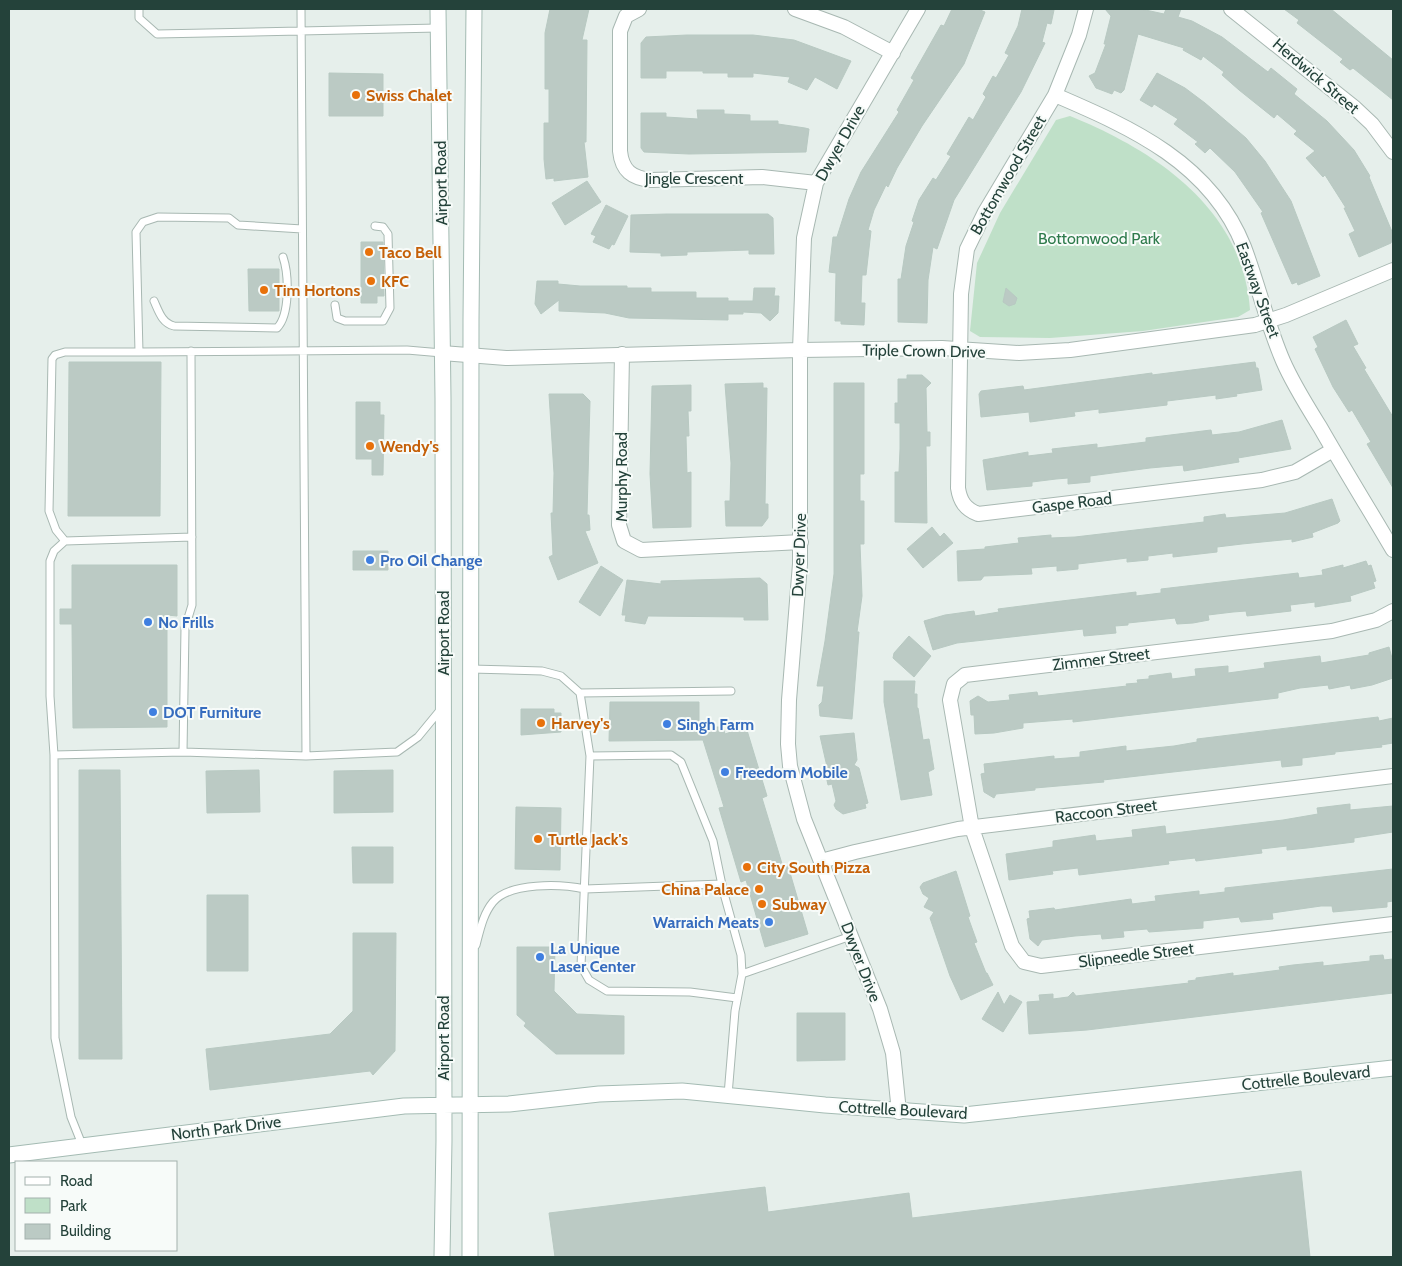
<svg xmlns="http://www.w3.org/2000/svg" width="1402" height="1266" font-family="Cabin,sans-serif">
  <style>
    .green { fill: #bfe0c8 }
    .building { fill: #bbcac4; stroke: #b8c9c2 }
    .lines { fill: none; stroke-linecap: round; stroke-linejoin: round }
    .service-casing { stroke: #a8b8b2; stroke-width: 9 }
    .minor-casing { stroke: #a8b8b2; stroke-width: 16 }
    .secondary-casing { stroke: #a4bbb3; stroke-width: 17 }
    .service { stroke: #fff; stroke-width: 7 }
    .minor { stroke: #fff; stroke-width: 14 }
    .secondary { stroke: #fff; stroke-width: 15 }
    .food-dot { fill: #e8710a; stroke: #f7fbf9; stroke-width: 2 }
    .shop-dot { fill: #3f7fe0; stroke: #f7fbf9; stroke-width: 2 }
    .labels { text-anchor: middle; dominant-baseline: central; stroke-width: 4; stroke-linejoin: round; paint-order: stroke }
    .street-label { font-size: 16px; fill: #24423a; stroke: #f7fbf9 }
    .food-label { font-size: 16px; font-weight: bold; fill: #c56008; stroke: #f7fbf9; text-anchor: start }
    .park-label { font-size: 16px; fill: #2d7a4b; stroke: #f7fbf9 }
    .shop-label { font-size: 16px; font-weight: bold; fill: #366cbe; stroke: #f7fbf9; text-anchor: start }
  </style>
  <rect width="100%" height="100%" fill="#e6efeb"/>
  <path class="green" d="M1070,116C1156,151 1243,209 1250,310L1238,317L1143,331L1050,338L980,337L970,331L977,263L1000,213L1056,120Z"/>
  <path class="building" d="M550,9H589L582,40H587L586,142H584L588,177L554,181V178L546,179L544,159V123H549V89H545V33Z
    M952,9H978L985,12L964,64L922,126L897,168L888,187L886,185L874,210L868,230L871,231L866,275H862L861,303H865L864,325L841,324V321H835L836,273L829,272L833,237H837L849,199L861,172L899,112L897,110L914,80L911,78L941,25L944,26Z
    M1022,9L1054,10L1051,24L1047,23L1042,42L1045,43L1021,92L954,200L937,249L933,247L928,280L927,323L898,322V279H901L906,246L914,222L912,221L919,200L933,178L936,180L951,156L947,154L969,117L973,120L986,97L983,94L993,76L996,78L1009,55L1005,53L1018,26Z
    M1105,9H1141L1164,14L1166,9H1181L1178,17L1192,21L1222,37L1268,72L1271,68L1297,89L1294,94L1327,121L1354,150L1370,176L1369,177L1393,234L1391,243L1359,257L1349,234L1355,231L1344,208H1346L1325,175L1323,177L1306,158L1315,151L1294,134L1297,131L1277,114L1274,118L1239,90L1222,75L1224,72L1203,56L1201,60L1183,50L1184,48L1138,34L1124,90L1121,93L1114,90L1112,94L1096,88L1089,76L1095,73L1106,44H1104L1111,16Z
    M1284,9H1331L1393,60V100L1353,68L1350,70L1340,62L1343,59L1297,23L1299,20Z
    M687,35H753L794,40L851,61L837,89L815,77L807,90L788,82L790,77L753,73V77H728V73H703V71H666V78H641V43L646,37Z
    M329,73L383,74V116H329Z
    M1157,73L1185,88L1205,103L1246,138L1265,161L1291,201L1320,276L1298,285L1297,282L1292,284L1261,213L1263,212L1235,172L1210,148L1205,153L1195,144L1198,142L1174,124L1178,119L1154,104L1152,107L1140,100Z
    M697,110H724V114L750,115V121H778V124L805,128L809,129L806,152L689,154L644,152L641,148V113H666V117L698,119Z
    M587,181L601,202L565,225L552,203Z
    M606,205L628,216L614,245L612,244L609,249L593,242L596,236L591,234Z
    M667,214H768L773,218L774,254H749V250L687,252V255L661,256V253L630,252L631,215Z
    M361,242H383L384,296H377V303H361Z
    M248,269H279V311H249Z
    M537,281H558V284L580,286H627V288H651V292H696V298H728V301H753L754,288H775L774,296H779L778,313L770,321L761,313L743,312V314H728V320L629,318L605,313L559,311V300L541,314L535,304Z
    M1006,288L1017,298L1015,304L1009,306L1003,302Z
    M1346,320L1358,344L1353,346L1366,368L1364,369L1393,417V488L1367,444L1371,442L1352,410L1349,412L1333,387L1315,349L1318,347L1313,337Z
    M69,362H161L160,516H68Z
    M1255,362L1256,368H1258L1262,390L1236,394L1237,396L1216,399V395L1167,401V405L1099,413V409L1074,412L1075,416L1030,422L1029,412L981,417L979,394L981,391L1023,386L1024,390L1152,373V375Z
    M907,375H922L931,383L926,388L927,432H930V446H926L927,523L895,522V472H899L900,449V423H895V403H898V379H907Z
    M763,383V388H767L765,504H768V518L762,526H726L725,501H730L731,463L725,384Z
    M834,383H864V474H860V501H864V544H860L862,596L857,632H859L852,719L820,716L819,705L822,702L824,686H817L825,641L834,574Z
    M691,385V411H688L689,436H686L687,473L691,472V527L653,528L650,474L652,386Z
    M549,394H583L590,401L587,515H589L590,530L585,531L598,563L558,580L549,557L553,555L551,513H553L554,473Z
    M356,402H380V415H384L383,475H372V459H356Z
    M1282,420L1291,449L1238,458L1239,462L1184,471L1183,465L1150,468L1090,476V482L1068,484V478L1056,479L1032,482V486L987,490L983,460L1028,452V456L1053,453L1052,449L1097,444V448L1146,442V438L1211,430L1212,435L1239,432Z
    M1332,499L1340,521L1338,523L1312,533L1313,537L1292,542V539L1242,544L1217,547V552L1173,557V553L1148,556V560L1127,562V558L1103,561L1078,564V569L1057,571V566L1031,568L1032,574L984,576L981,580L958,581L957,551L985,549V547L1019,543L1018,538L1051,535V538L1075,537L1204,522V517L1225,514L1226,518L1285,513Z
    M932,527L940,537L944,533L953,543L923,568L907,549Z
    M353,551H388V570H353Z
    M1366,561L1368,566L1371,565L1376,581L1373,582L1375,588L1350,596L1351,601L1315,607V602L1290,605L1291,611L1247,616L1246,611L1233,612L1208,615L1209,620L1193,623L1177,624L1175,618L1128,623V625L1115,626L1116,633L1084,636L1083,629L957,643L933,650L924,621L945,615L974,611L975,616L999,612L998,609L1045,603L1136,592V596L1161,593V589L1298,573L1299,578L1323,575L1322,570L1343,565V568Z
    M72,565H177V616L167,615V727L73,728L72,624H60V609H72Z
    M601,566L623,580L600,616L579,602Z
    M760,578L767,584L768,620H744V617L648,616L645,624L625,621L626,615H622L627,580L661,584V581Z
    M909,636L931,656L914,677L893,658L894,653Z
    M1389,647L1393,662V678L1372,685L1351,689L1350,685L1329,689L1328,685L1300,688L1278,693V698L1073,722V719L1023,723V728L994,733L975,734L974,715H971L970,701L978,696L988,702L1010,700L1009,695L1037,692L1038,696L1127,686L1126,684L1138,683L1137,680L1149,679V676L1171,673L1172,679L1196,676L1195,669L1228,666V673L1265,668L1264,663L1320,656L1321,663L1369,655V653Z
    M884,681H915L914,694H917V708H918L923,740L929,739L934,769L928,772L932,795L901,800L884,702Z
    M610,702H699V727H723L725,734L746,727L767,796L762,798L783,867L788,866L808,934L765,947L746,880L741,882L719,808L724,807L703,740L609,741Z
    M521,709H554V713H561V732L521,735Z
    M1378,717L1379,721L1393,718V743L1381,745L1382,747L1335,752V754L1302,758V765L1282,767L1281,760L1173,772L1103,780L1104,782L1035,788V790L996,794L994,798L984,792L981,774L985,773L984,764L1054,756V759L1080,757V752L1126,746V751L1174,746L1197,742V739Z
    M854,733L857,760L854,765L859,768L868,803L865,804L866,808L843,814L836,809L834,805L836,801L832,784L828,785L825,771H828L820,736Z
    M79,770H120L122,1059H79Z
    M259,770L260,812L207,813L206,771Z
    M393,770V812L334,813V771Z
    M1350,804V810L1393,806V832L1354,838V842L1307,848L1287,850V846L1261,849L1262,853L1196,861L1195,858L1168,861L1169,864L1079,875L1078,868L1052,871L1053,874L1009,880L1006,854L1053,847V841L1095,835L1096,841L1133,837L1132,830L1165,826L1166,834L1283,820L1318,814L1317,808Z
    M516,807L561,808L560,870L515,869Z
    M352,847H393V883H353Z
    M1393,869V901L1387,902V907L1333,912L1332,906H1321L1272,913L1273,919L1241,922L1239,917L1203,921V928L1149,932L1147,929L1123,931L1124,937L1102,939L1101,934L1075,936L1042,940L1038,946L1030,939L1027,919L1030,918L1029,911L1054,908L1055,910L1131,899L1132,904L1156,901L1155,896L1199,891V895L1225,892V888Z
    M956,871L970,916L968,917L977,942L974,943L986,973H987L993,985L961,1000L950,976L930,918L934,912L924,907L929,898L923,894L920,887L923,883Z
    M207,895H248V971H207Z
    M353,933H396L395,1051L373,1075L370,1071L210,1090L206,1049L330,1034L353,1011Z
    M517,947H555L554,991L577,1014L624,1016V1054H556L524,1026L526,1023L517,1015Z
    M1383,955L1384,960L1393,959V993L1087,1030L1029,1034L1027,1002L1040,1001L1039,995L1053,994V999L1068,997L1073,992L1076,996L1189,983L1188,981L1196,980V978L1219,975L1233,973V976L1280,970L1279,967L1293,965L1323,962V966L1370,961V956Z
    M998,992L1004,1005L1010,995L1022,1002L1003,1032L982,1019Z
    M797,1013H845V1060L797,1061Z
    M1301,1171L1310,1257H555L549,1213L765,1187L768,1212L909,1193L912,1218Z"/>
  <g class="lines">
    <g class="service-casing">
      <path id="service" d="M139,9V18L157,34L438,28
        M302,229L238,225L229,218L158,217L143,222L136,232L139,352L407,350L442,353
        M154,301C159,312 162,323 174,326L277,328C290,315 289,275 283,257
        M335,305L337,318L345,321H383L390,308L388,234L383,227L375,226
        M65,541L56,530L49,511L52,359L55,355L65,352H139
        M471,669L542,671L561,676L580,693
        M731,691L580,693L590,756L581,966L589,980L607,991L690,992L737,998
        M183,752L185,628L192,605L191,351
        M54,755L50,696V561L54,551L65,541L192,537
        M306,756L397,752L418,737L441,709
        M590,756L671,755L681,762L713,841L723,890L741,955L742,974L735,1011L728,1095
        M476,945C480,930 483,914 493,902C510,882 561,884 585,889L722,884
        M742,974L851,936
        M83,1147L71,1117L55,1038L54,755L183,752L306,756L301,9"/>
    </g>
    <g class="minor-casing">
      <path id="minor" d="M639,9L626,16L620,31V151C622,171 632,178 651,180L762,177L816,183
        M795,9L844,27L893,53
        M1086,9L1079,35L1055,95L985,212L967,249L961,294L958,488C960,501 965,509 978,514L1262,480L1295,472L1333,450
        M1231,9L1355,108L1372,124L1393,152
        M1055,95C1132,128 1211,163 1244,247C1258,284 1267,324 1283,361C1293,384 1307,406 1320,427C1344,469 1369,509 1393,550
        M442,353L506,358L800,350L942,348L1019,353L1070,350L1255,325L1286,315L1393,270
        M622,354L619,525L624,541L641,550L801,542
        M1393,611L1376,620L1332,631L965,675L954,684L950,700L972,828L1012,946L1024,962L1041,966L1393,924
        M821,861L855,852L958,829L1393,776
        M899,1112L893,1053L880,1009L804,819L790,766L788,744L789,700L800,564V350L804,238L816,183L918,9"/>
    </g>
    <g class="secondary-casing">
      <path id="secondary" d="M438,9L443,398L444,1140L442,1257
        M9,1155L404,1106L509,1104L599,1094L682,1091L825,1105L964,1115L1393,1068
        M470,1257L471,320L474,9"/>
    </g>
    <use href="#service" class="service"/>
    <use href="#minor" class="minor"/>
    <use href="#secondary" class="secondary"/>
  </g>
  <g class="food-dot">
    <circle cx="356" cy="95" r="5"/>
    <circle cx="369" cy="252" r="5"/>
    <circle cx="371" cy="281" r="5"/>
    <circle cx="264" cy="290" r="5"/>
    <circle cx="370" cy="446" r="5"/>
    <circle cx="541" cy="723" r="5"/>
    <circle cx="538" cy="839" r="5"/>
    <circle cx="747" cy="867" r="5"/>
    <circle cx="759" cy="889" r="5"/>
    <circle cx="762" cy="904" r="5"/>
  </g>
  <g class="shop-dot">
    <circle cx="370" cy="560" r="5"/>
    <circle cx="148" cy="622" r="5"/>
    <circle cx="153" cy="712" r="5"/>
    <circle cx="667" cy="724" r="5"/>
    <circle cx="725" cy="772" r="5"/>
    <circle cx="769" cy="922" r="5"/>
    <circle cx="540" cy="957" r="5"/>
  </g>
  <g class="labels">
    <g class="street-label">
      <text transform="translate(1316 76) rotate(40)">Herdwick Street</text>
      <text transform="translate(840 143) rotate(-61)">Dwyer Drive</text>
      <text transform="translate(1008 175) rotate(-60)">Bottomwood Street</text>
      <text x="694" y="178">Jingle Crescent</text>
      <text transform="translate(441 183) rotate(-91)">Airport Road</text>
      <text transform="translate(1258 290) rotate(70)">Eastway Street</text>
      <text transform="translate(924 351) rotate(1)">Triple Crown Drive</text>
      <text transform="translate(621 477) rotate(-90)">Murphy Road</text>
      <text transform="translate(1072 503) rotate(-7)">Gaspe Road</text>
      <text transform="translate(799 555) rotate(-88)">Dwyer Drive</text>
      <text transform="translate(443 633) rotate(-90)">Airport Road</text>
      <text transform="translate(1101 659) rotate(-7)">Zimmer Street</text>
      <text transform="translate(1106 811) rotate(-7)">Raccoon Street</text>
      <text transform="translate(1136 955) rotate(-7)">Slipneedle Street</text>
      <text transform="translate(861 962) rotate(69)">Dwyer Drive</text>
      <text transform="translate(443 1038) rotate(-90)">Airport Road</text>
      <text transform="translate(1306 1078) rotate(-6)">Cottrelle Boulevard</text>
      <text transform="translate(903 1110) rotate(3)">Cottrelle Boulevard</text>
      <text transform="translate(226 1128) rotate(-7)">North Park Drive</text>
    </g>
    <g class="food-label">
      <text x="366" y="95">Swiss Chalet</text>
      <text x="379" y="252">Taco Bell</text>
      <text x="381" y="281">KFC</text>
      <text x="274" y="290">Tim Hortons</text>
      <text x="380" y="446">Wendy's</text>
      <text x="551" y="723">Harvey's</text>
      <text x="548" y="839">Turtle Jack's</text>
      <text x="757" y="867">City South Pizza</text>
      <text x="749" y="889" text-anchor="end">China Palace</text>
      <text x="772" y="904">Subway</text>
    </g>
    <g class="park-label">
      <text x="1099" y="238">Bottomwood Park</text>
    </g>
    <g class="shop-label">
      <text x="380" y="560">Pro Oil Change</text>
      <text x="158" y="622">No Frills</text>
      <text x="163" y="712">DOT Furniture</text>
      <text x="677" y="724">Singh Farm</text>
      <text x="735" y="772">Freedom Mobile</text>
      <text x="759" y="922" text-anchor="end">Warraich Meats</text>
      <text x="550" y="948">La Unique<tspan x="550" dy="18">Laser Center</tspan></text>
    </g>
  </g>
  <rect width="1402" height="1266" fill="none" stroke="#24423a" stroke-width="20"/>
  <rect x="15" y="1161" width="162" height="90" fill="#f7fbf9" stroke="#a3b1ad"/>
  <rect x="25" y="1177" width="25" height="8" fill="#ffffff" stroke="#a3b1ad"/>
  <text x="60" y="1186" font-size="15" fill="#24423a">Road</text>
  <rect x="25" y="1198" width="25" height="15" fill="#bfe0c8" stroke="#a3b1ad"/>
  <text x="60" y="1211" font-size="15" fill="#24423a">Park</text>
  <rect x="25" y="1224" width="25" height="15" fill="#bbcac4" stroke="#a3b1ad"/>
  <text x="60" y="1236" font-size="15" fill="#24423a">Building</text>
</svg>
